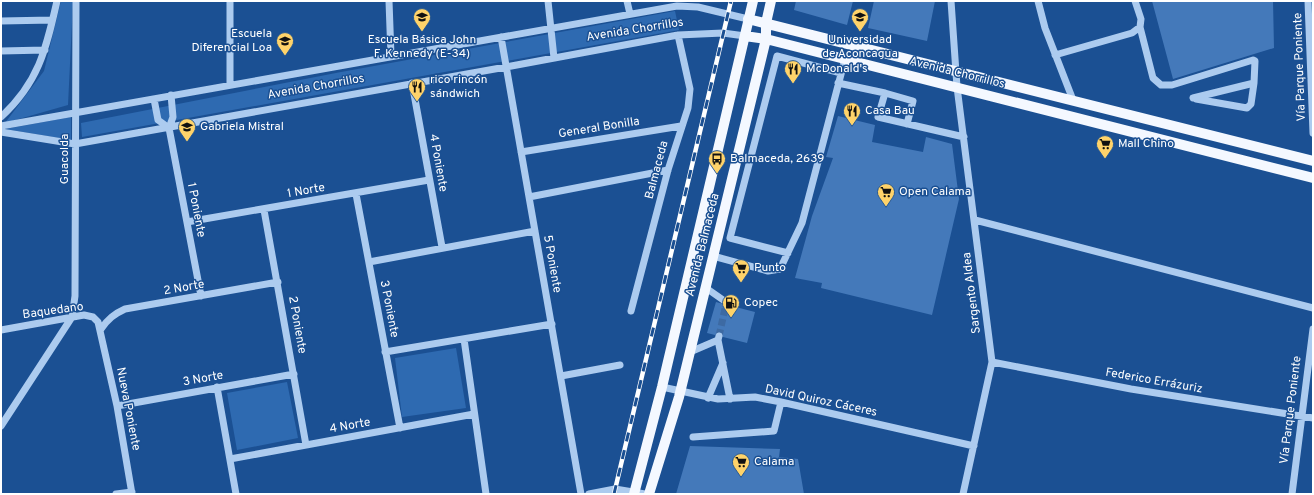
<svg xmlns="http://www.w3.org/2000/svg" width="1314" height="495" font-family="Overpass,sans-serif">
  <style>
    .green { fill: #2e6ab1 }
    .building { fill: #4479ba }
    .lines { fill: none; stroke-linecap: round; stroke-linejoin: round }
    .minor-tunnel { stroke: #3d6aa3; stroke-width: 7; stroke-dasharray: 7 3.5; stroke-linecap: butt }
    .minor { stroke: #accbef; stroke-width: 7 }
    .major { stroke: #f4f8ff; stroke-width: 10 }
    .rail-casing { stroke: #fff; stroke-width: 4.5 }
    .rail { stroke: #1b5093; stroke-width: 3; stroke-dasharray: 9; stroke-linecap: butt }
    .labels { text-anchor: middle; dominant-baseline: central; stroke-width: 3; stroke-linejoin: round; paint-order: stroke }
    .street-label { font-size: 12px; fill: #fff; stroke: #1b5093 }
    .poi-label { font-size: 12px; fill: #fff; stroke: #1b5093; text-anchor: start }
  </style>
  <rect width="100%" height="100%" fill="#1b5093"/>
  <path class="green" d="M61,1L73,2L68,105L5,123L44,71Z
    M675,11L679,30L82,137L81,123L341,72Z
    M71,117V140L5,129Z
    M456,348L466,408L402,417L395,358Z
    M287,382L298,438L237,450L227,393Z"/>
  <path class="building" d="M796,1H853L847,25L794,10Z
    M874,1H935L927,41L868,28Z
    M1152,1H1273L1274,48L1173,79Z
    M838,116L875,125L872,142L923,152L926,137L952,144L959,199L932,315L821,288L822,283L795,278L812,216L833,158L826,157Z
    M716,302L755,312L747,343L707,333Z
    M690,446L780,449L779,457L798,459L804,494H676Z"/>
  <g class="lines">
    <path class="minor-tunnel" d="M719,336L726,304"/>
    <path class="minor" d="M389,1L391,56
      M548,1L554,58
      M627,1L630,14
      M951,1L957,87L992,362L963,494
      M1038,1L1045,28L1073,100
      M1308,1L1313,133
      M1,21L52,20
      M1140,27L1153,78L1161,85H1172L1253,60L1255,61L1254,83L1193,98
      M501,37L581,494
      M1,51L45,50
      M1055,55L1132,33L1140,27L1141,19L1135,1
      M412,83L442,247
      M838,83L885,93L878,117L964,137
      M230,85V1
      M885,93L913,101L907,124
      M171,95L173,117L169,128L201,296
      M154,99L158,120L169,128
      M1196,99L1247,108L1251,104L1254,83
      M1,117C39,82 46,49 57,1
      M1,126L677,6L698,7L748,19
      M1,132L75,144L506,67L678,35L723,33L745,36
      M521,152L681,126
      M356,194L400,428
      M529,197L668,170
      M264,210L306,445
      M975,220L1313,308
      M187,222L429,180
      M788,253L730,238L777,56L841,73
      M713,256L768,271L780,269L802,223L845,59
      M369,262L535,231
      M706,288L726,302V304
      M631,311L668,170L688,108L690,89L678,35
      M101,329C108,319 114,314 125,309L278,282
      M1,330L84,315L93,317L98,322L117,406L132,494
      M464,339L486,494
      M718,340L730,399
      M385,352L552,324
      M690,352L718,340L719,336
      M992,362L1131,389L1313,418
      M561,376L620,365
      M217,387L236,494
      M662,387L718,399L755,397L781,402L974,446
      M708,398L723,363
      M117,406L294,374
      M1,426L72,317L75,296L76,1
      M693,437L774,431L781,402
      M230,459L474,414
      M116,494L132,492
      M589,494L615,489L645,494
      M1292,494L1313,329"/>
    <path class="major" d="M748,19L1313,161
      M745,36L766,39L1313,178
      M634,494L662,387L753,1
      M649,494L679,397L766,39V23L771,1"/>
    <g class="rail-casing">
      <path id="rail" d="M614,494L731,1"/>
    </g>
    <use href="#rail" class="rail"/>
  </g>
  <defs>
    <g id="school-pin" transform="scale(0.9)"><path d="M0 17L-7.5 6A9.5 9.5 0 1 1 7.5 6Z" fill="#ffd36a" stroke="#1b5093"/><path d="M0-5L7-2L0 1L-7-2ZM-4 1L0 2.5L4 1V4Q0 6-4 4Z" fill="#111"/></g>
    <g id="university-pin" transform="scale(0.9)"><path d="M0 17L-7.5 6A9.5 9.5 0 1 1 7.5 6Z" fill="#ffd36a" stroke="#1b5093"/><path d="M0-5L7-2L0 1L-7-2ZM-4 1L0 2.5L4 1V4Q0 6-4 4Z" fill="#111"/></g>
    <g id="restaurant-pin" transform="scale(0.9)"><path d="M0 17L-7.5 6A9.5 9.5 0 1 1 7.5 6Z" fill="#ffd36a" stroke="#1b5093"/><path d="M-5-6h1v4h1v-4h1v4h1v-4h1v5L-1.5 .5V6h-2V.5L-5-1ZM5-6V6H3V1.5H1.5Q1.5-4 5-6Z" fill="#111"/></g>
    <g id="supermarket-pin" transform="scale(0.9)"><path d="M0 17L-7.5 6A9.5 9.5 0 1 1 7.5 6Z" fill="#ffd36a" stroke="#1b5093"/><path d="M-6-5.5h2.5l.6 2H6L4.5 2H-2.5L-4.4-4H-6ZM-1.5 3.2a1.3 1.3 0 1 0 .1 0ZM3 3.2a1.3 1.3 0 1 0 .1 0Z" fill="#111"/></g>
    <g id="bus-pin" transform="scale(0.9)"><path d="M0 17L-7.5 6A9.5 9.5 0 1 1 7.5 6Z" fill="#ffd36a" stroke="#1b5093"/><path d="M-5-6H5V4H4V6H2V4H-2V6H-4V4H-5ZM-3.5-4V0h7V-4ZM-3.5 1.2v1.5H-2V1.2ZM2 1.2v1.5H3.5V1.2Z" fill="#111"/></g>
    <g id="fuel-pin" transform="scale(0.9)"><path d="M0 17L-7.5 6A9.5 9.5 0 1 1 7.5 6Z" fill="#ffd36a" stroke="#1b5093"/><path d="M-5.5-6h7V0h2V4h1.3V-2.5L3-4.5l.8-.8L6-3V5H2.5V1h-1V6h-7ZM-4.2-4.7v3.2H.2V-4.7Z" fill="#111"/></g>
  </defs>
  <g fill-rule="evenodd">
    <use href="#school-pin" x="422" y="17"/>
    <use href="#university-pin" x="860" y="17"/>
    <use href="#school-pin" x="285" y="41"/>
    <use href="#restaurant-pin" x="793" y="69"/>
    <use href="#restaurant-pin" x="417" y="87"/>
    <use href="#restaurant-pin" x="852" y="111"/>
    <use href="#school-pin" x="187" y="127"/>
    <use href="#supermarket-pin" x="1105" y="144"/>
    <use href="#bus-pin" x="717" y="159"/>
    <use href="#supermarket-pin" x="886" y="192"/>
    <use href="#supermarket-pin" x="741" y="268"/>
    <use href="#fuel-pin" x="731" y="303"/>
    <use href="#supermarket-pin" x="741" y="462"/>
  </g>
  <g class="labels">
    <g class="street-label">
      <text transform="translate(635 30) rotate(-9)">Avenida Chorrillos</text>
      <text transform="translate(1300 67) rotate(-92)">Vía Parque Poniente</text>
      <text transform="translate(957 73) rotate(14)">Avenida Chorrillos</text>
      <text transform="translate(316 87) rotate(-10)">Avenida Chorrillos</text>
      <text transform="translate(599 128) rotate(-9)">General Bonilla</text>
      <text transform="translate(65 159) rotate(-90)">Guacolda</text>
      <text transform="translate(438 163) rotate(80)">4 Poniente</text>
      <text transform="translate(657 170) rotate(-75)">Balmaceda</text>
      <text transform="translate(306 191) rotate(-10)">1 Norte</text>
      <text transform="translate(196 210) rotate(79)">1 Poniente</text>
      <text transform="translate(703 245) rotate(-76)">Avenida Balmaceda</text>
      <text transform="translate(552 264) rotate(80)">5 Poniente</text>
      <text transform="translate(184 288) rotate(-10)">2 Norte</text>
      <text transform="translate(972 293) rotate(-97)">Sargento Aldea</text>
      <text transform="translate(389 309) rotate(79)">3 Poniente</text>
      <text transform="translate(53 311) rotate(-8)">Baquedano</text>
      <text transform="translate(297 325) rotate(80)">2 Poniente</text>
      <text transform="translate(203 379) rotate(-10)">3 Norte</text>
      <text transform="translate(1154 381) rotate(10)">Federico Errázuriz</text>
      <text transform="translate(821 401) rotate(12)">David Quiroz Cáceres</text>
      <text transform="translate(128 409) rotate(79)">Nueva Poniente</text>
      <text transform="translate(1291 410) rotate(-83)">Vía Parque Poniente</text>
      <text transform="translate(350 426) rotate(-10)">4 Norte</text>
    </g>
    <g class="poi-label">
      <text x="272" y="34" text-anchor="end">Escuela<tspan x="272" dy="14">Diferencial Loa</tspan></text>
      <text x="422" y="40" text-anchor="middle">Escuela Básica John<tspan x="422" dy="14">F. Kennedy (E-34)</tspan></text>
      <text x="860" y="40" text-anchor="middle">Universidad<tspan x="860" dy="14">de Aconcagua</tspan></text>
      <text x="806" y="69">McDonald's</text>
      <text x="430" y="80">rico rincón<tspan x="430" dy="14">sándwich</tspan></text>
      <text x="865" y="111">Casa Bau</text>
      <text x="200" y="127">Gabriela Mistral</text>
      <text x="1118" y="144">Mall Chino</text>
      <text x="730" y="159">Balmaceda, 2639</text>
      <text x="899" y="192">Open Calama</text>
      <text x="754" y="268">Punto</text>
      <text x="744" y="303">Copec</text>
      <text x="754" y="462">Calama</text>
    </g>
  </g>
  <rect width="1314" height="495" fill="none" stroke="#ffffff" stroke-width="4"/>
</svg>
